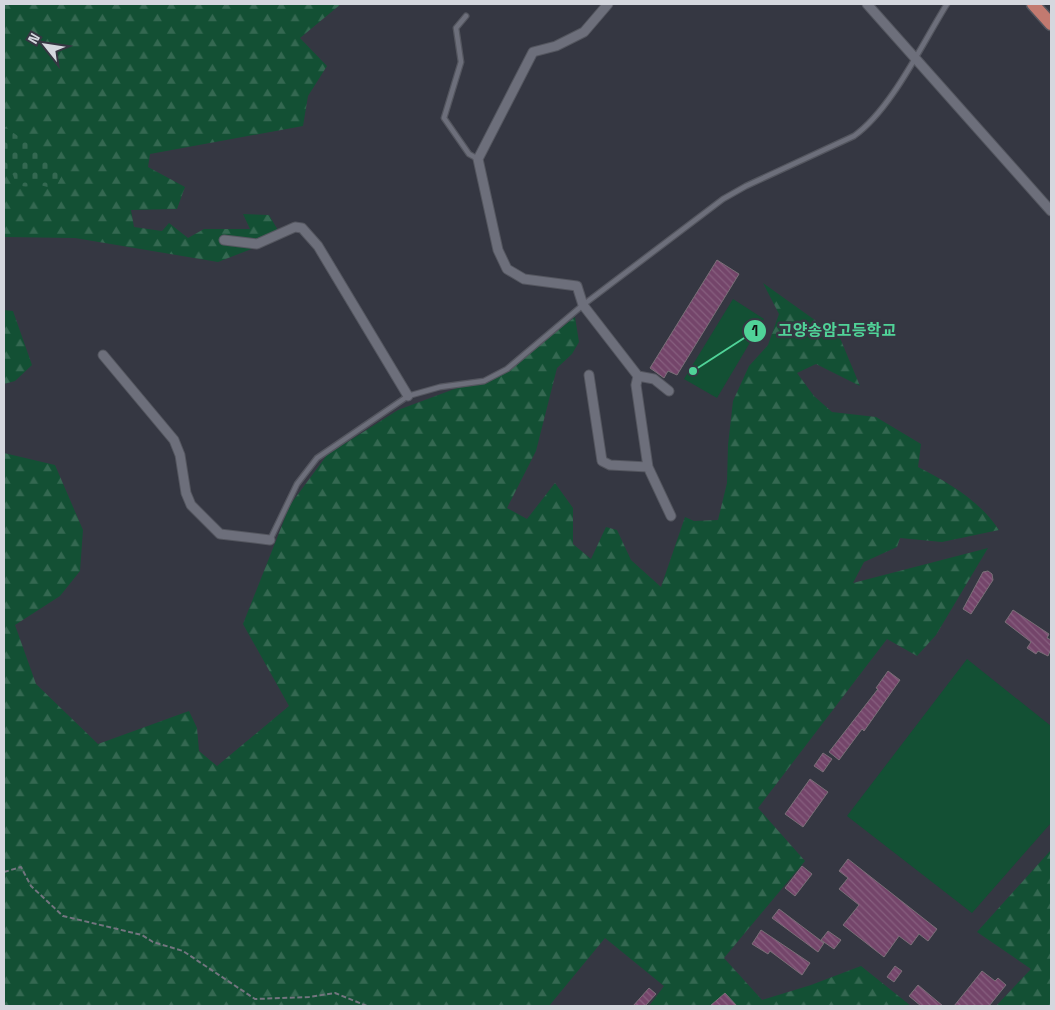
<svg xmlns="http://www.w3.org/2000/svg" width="1055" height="1010" font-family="'Space Grotesk','Noto Sans KR',sans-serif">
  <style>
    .forest { fill: url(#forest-firs) }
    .cemetery { fill: url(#cemetery-stones) }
    .pitch { fill: #135034 }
    .building { fill: url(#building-back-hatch); stroke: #7b6f78 }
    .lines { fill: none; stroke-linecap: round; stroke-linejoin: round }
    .service-casing { stroke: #54565f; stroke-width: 7 }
    .minor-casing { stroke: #54565f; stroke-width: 11 }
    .primary-casing { stroke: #54565f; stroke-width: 15 }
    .path { stroke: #73757f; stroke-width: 2; stroke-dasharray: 5 2.5; stroke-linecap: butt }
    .service { stroke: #6d6f7b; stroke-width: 4.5 }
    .minor { stroke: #6d6f7b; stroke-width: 9 }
    .primary { stroke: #c27a70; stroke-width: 12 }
    .leader { fill: none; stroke: #50d398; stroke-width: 2 }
    .callout-dot { fill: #50d398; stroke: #353742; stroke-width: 2 }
    .mark-label { font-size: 15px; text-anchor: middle; font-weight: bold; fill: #111 }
    .callout-label { font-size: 16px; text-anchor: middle; font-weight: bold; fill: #50d398; stroke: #353742; stroke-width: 5; stroke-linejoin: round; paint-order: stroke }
  </style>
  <defs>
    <pattern id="forest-firs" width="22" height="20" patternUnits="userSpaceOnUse" patternTransform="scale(1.25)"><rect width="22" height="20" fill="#135034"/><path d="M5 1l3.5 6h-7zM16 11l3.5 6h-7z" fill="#346851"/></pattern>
    <pattern id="cemetery-stones" width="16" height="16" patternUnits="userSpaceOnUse" patternTransform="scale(1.25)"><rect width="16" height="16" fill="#135034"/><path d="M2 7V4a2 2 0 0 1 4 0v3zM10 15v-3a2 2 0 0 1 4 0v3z" fill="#346851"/></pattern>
    <pattern id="building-back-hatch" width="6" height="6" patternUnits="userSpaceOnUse" patternTransform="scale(1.25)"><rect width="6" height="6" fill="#74456a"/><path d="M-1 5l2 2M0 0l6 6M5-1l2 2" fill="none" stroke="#875f7f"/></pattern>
  </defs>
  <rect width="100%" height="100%" fill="#353742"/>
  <path class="forest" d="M4,4H341L300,38L327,66L308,96L303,126L150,154L148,167L185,187L177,209L131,210L134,227L162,231L169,223L188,238L204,229H250L243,214L269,215L282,237L218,262L75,238L4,237Z
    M763,283L840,338L860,386L816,364L797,373L814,396L832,412L876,417L921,444L918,467C949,483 979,500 999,530L942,542L900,538L897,547L864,562L853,583L988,548L936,635L917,656L887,639L758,808L805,861L724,958L762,1000L811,985L861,966L911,1006H649L664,986L605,938L549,1006H4V453L55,465L83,530L80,571L60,596L15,625L36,684L98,744L189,711L197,728L199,751L217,766L289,706L243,624L290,505L327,455L398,410L508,369L575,317L579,342L572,354L557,368L536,451L507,508L527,519L555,483L573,508V544L591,559L606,527L617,530L631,560L661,587L685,517L694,521L718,520L727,483L728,445L733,401L749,366L768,345L779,314Z
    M4,310L13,311L32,365L15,381L4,384Z
    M1051,850V1006H996L1031,969L977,932Z"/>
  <path class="cemetery" d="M4,126L59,166L62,175L57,185C48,190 45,185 37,185C28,186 25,188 16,184L13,175L4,169Z"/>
  <path class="pitch" d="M733,299L764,319L717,398L684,379Z
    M967,659L1051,726V823L972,913L847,816Z"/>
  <path class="building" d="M717,260L739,274L677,375L668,371L664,378L650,368Z
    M988,571L992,574L993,580L971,614L963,609L983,572Z
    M1013,610L1049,634L1047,638L1051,640V649L1048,656L1038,651L1036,654L1027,648L1031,642L1005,622Z
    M888,671L900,680L864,731L862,729L839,760L829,752L878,689L876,688Z
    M823,753L832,759L823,772L814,766Z
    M810,779L828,792L803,827L785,814Z
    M848,859L937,929L928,941L919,934L911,945L899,936L884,957L843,925L859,905L839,889L848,878L839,871Z
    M802,866L812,874L795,896L785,888Z
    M779,909L824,943L818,952L772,918Z
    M761,930L810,963L802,975L770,951L768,954L752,944Z
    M828,931L841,940L834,949L821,940Z
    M895,966L902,971L894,982L887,977Z
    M982,971L995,981L998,978L1006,985L989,1006H954Z
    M918,985L943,1006H921L909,996Z
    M649,988L656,994L645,1006H633Z
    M725,993L737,1006H710Z"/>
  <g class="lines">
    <g class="service-casing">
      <path id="service" d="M466,16L456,28L461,62L444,118L469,154L478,159
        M270,540L297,484L317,458L408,396L440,387L484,381L507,369L583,305L723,199L746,186L854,136C891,110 922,44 947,4"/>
    </g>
    <g class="minor-casing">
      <path id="minor" d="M608,4L584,32L556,46L533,52L478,159L498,250L507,269L524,279L577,286L583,305L638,376L654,379L669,391
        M867,4L1051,211
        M224,240L257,244L295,227L302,228L318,246L408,396
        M103,355L174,440L180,455L186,493L191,505L220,534L270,540
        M589,375L602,461L610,465L648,467
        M638,376L636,385L648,467L671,516"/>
    </g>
    <g class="primary-casing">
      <path id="primary" d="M1033,4L1051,24"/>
    </g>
    <path class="path" d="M4,872L21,867L31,886L63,916L142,935L153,942L183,951L255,999L309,997L335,993L367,1006"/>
    <use href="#service" class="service"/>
    <use href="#minor" class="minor"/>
    <use href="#primary" class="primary"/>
  </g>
  <path class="leader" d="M693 371L755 331"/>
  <g class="callout-dot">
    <circle cx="693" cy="371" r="5"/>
    <circle cx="755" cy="331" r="12"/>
  </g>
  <g class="mark-label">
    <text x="755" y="336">1</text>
  </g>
  <g class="callout-label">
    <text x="837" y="336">고양송암고등학교</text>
  </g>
  <rect width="1055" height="1010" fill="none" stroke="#d5d7de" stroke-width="10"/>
  <g transform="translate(45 45) rotate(300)" stroke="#353742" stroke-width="4" paint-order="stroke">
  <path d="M0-4L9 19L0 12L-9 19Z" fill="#d5d7de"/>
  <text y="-8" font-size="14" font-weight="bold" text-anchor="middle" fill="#d5d7de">N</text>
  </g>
</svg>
